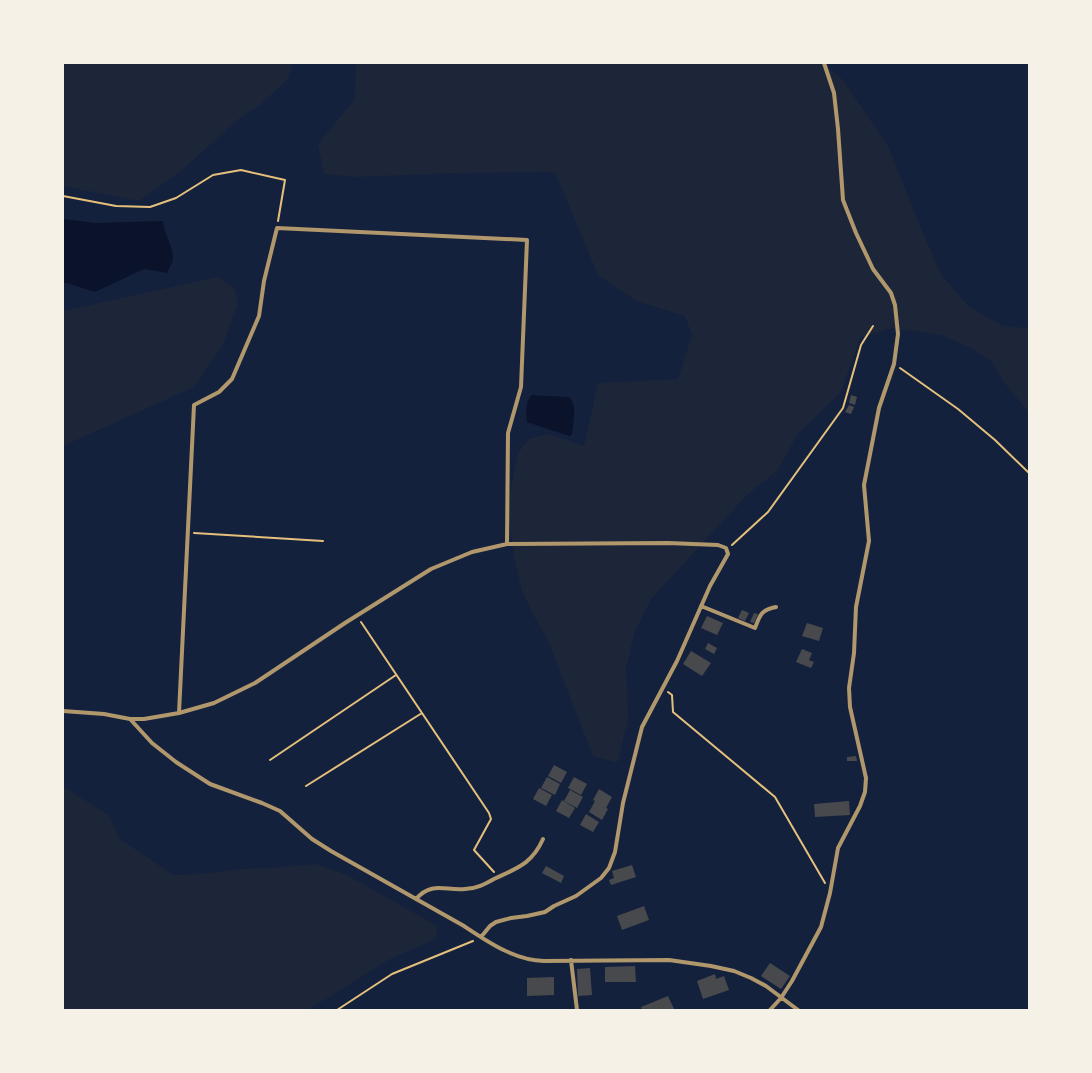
<svg xmlns="http://www.w3.org/2000/svg" width="1092" height="1073" font-family="'Space Grotesk',sans-serif">
  <style>
    .green { fill: #1d2539 }
    .water { fill: #0b132b }
    .building { fill: #48494c }
    .lines { fill: none; stroke-linecap: round; stroke-linejoin: round }
    .path { stroke: #e5c07b; stroke-width: 2 }
    .minor { stroke: #b1986c; stroke-width: 4 }
  </style>
  <rect width="100%" height="100%" fill="#14213d"/>
  <path class="green" d="M63,63H292L288,79L260,105L242,116L181,171L139,201L63,186Z
    M356,63H822L842,79L888,146L922,231L941,274L968,306L1003,326L1029,328V413L1003,381L992,362L971,348L942,335L892,328L860,338L841,392L797,435L778,470L747,495L651,599L635,631L626,667L628,720L617,763L593,756L547,638L535,618L522,591L514,556L507,508L518,453L529,439L549,434L584,446L598,383L678,379L692,335L685,316L636,301L598,275L555,172L453,173L357,177L324,174L318,144L355,99Z
    M218,277L235,289L238,304L223,344L194,387L63,446V311Z
    M63,786L109,816L120,839L173,875L202,874L241,869L273,868L316,864L347,875L437,926L436,939L390,959L308,1010H63Z"/>
  <path class="water" d="M63,219L96,223L163,221C164,234 173,245 173,258C173,262 169,268 167,273L144,269L95,292L67,283H63Z
    M532,395L569,397C578,406 573,423 572,434L569,436L527,422C526,414 525,401 532,395Z"/>
  <path class="building" d="M851,395L857,397L855,405L849,403Z
    M849,405L854,407L851,414L845,412Z
    M742,610L749,613L745,621L738,618Z
    M754,613L758,614L754,623L750,622Z
    M707,616L723,623L717,635L701,628Z
    M807,623L823,628L819,641L802,636Z
    M708,643L717,648L714,654L705,649Z
    M802,649L812,653L809,660L814,662L811,668L796,662Z
    M691,651L711,663L702,676L683,664Z
    M856,756L857,761H847V757Z
    M554,765L567,772L561,783L548,776Z
    M547,777L560,784L555,795L541,788Z
    M574,777L587,784L581,795L568,788Z
    M539,788L552,795L546,806L533,799Z
    M599,789L612,797L606,808L608,809L602,820L589,812L595,801L593,800Z
    M570,790L583,797L577,808L564,801Z
    M562,800L575,808L569,818L556,811Z
    M849,801L850,815L815,817L814,804Z
    M586,814L599,822L593,832L580,825Z
    M632,865L636,877L611,885L609,880L614,878L612,871Z
    M546,866L564,876L561,883L542,873Z
    M644,906L649,920L622,930L617,916Z
    M770,963L790,976L781,989L761,976Z
    M635,966L636,982H605V967Z
    M590,968L592,995L578,996L577,969Z
    M715,974L716,979L724,976L729,990L703,999L697,981Z
    M554,977V995L527,996V978Z
    M668,996L674,1009L642,1010L641,1007Z"/>
  <g class="lines">
    <path class="path" d="M63,196L116,206L150,207L176,198L213,175L241,170L285,180L278,221
      M900,368L958,409L995,440L1029,473
      M194,533L323,541
      M732,545L768,512L843,408L861,345L873,326
      M361,622L489,813L491,819L474,850L494,872
      M668,692L672,695L673,712L775,797L825,883
      M270,760L396,675
      M306,786L422,713
      M337,1010L392,974L473,941"/>
    <path class="minor" d="M701,606L755,628C760,615 761,610 776,607
      M63,711L104,714L130,719H144L179,713L214,703L255,683L345,623L431,569L472,552L507,544L668,543L718,545L726,548L728,554L710,586L677,661L642,727L623,803L615,852L609,868L601,878L576,896L554,906L545,912L527,916L511,918L496,922L490,926L481,937
      M179,713L194,405L219,392L232,379L259,316L264,281L277,228L527,240L521,387L508,433L507,544
      M130,719L152,743L176,762L210,784L262,803L280,811L312,839L331,851L464,926C488,942 514,960 544,961L669,960L711,966L734,971L751,978L766,986L798,1010
      M416,899C432,881 445,891 465,889C476,889 485,884 494,879C517,868 532,864 543,839
      M571,960L577,1010
      M770,1010L781,998L792,981L821,927L830,893L838,848L860,806L865,792L866,778L850,707L849,688L854,653L856,607L869,541L864,485L879,408L894,364L898,334L895,305L891,293L873,269L856,233L843,200L838,129L834,93L824,63"/>
  </g>
  <rect width="1092" height="1073" fill="none" stroke="#f6f1e7" stroke-width="128"/>
</svg>
